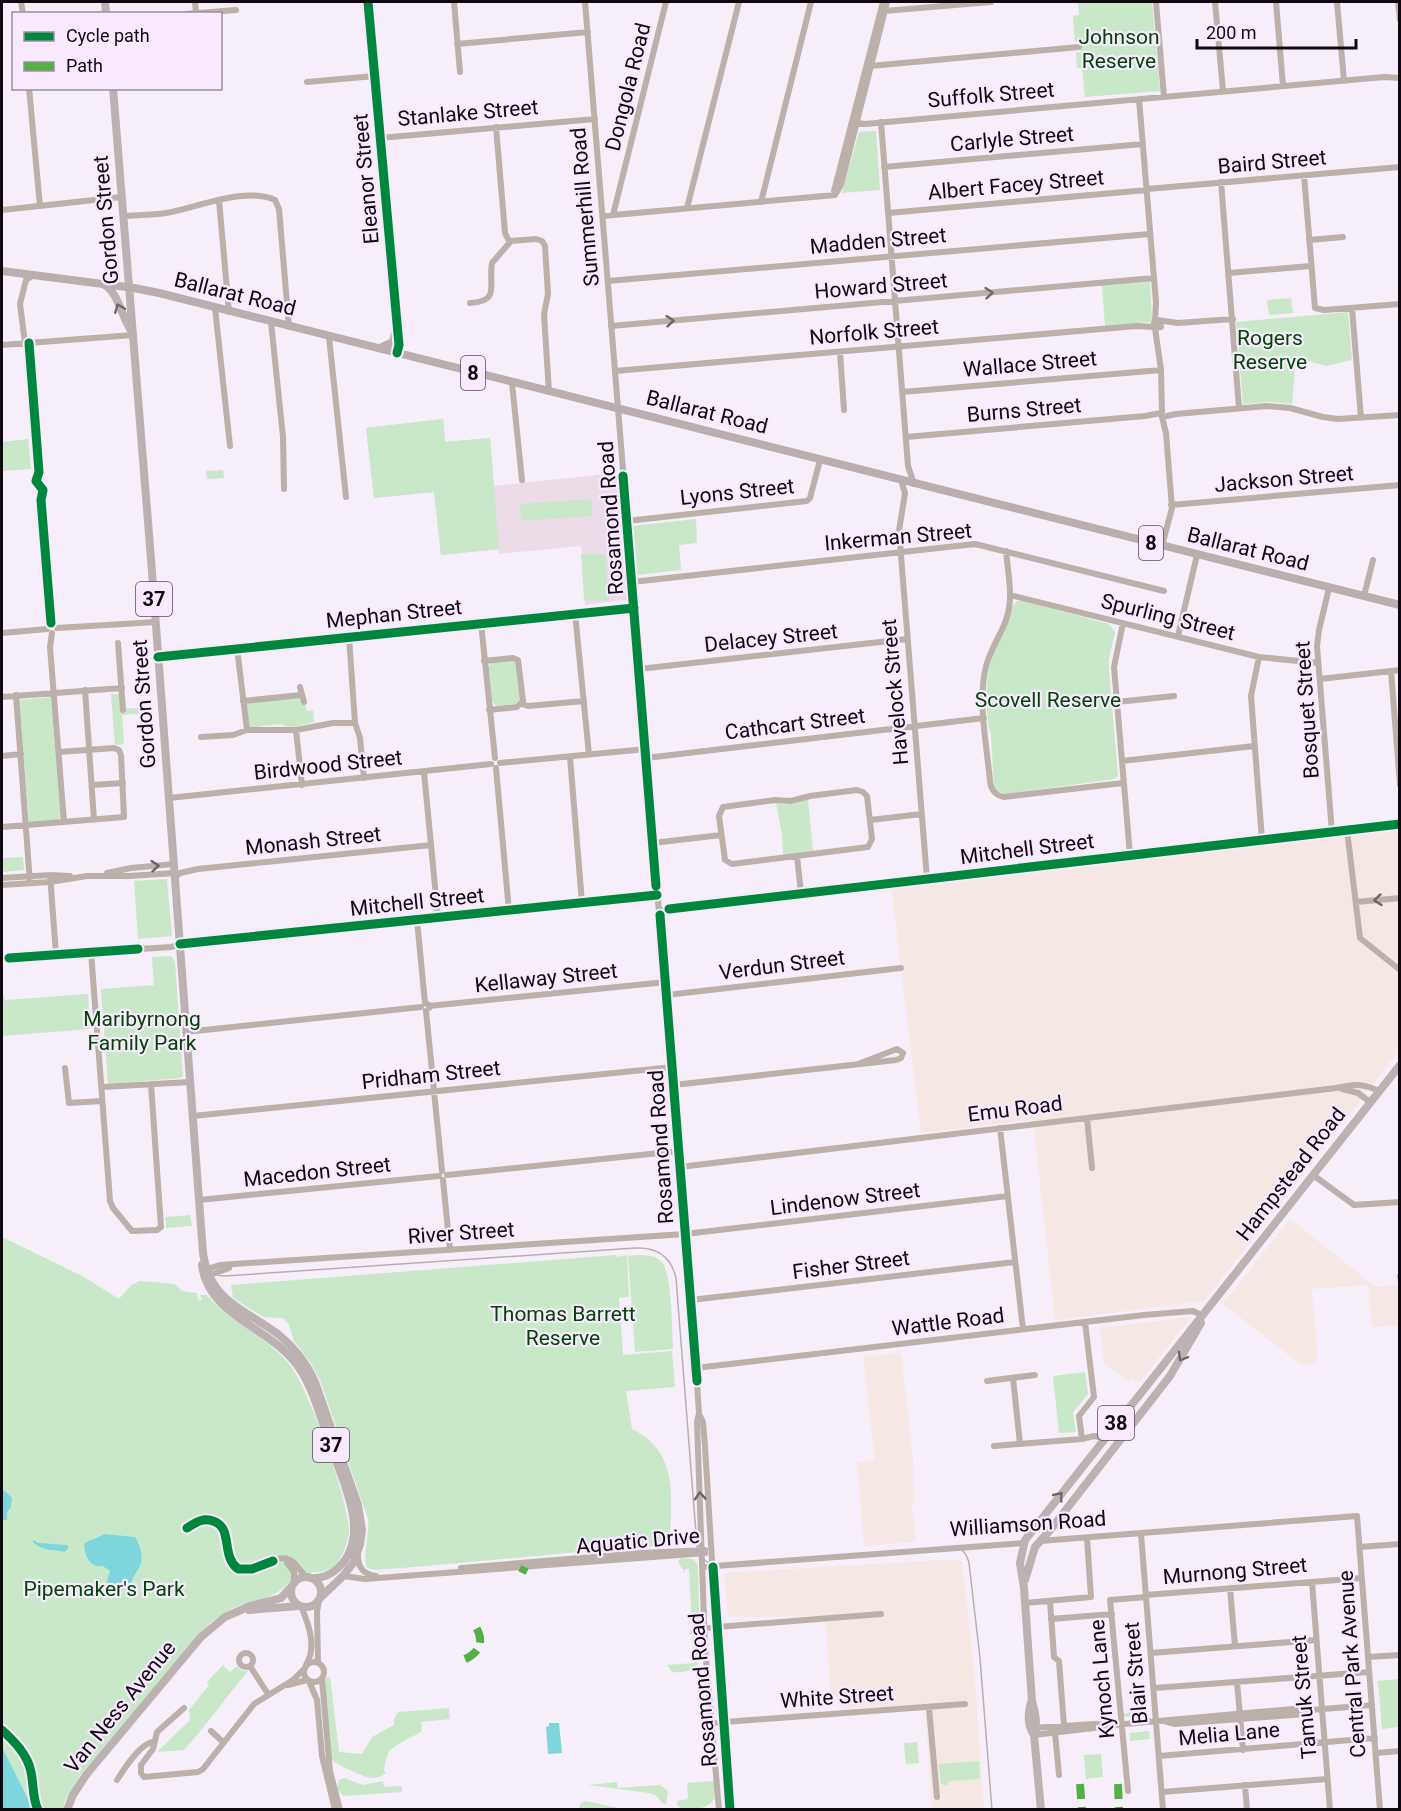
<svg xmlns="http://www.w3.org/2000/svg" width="1401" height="1811" font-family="Roboto,sans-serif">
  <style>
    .industrial { fill: #f5e7e4 }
    .education { fill: #ecdce8 }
    .green { fill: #c8e8c9 }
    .water { fill: #7cd6dc }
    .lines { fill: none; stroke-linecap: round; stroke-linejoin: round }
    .minor { stroke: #bbb0aa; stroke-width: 6 }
    .major { stroke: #bdb2b2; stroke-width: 8 }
    .highway { stroke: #baafae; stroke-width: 8 }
    .tram { stroke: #b9afaf; stroke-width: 1.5 }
    .quiet { stroke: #54b044; stroke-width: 8; stroke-dasharray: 15 8; stroke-linecap: butt }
    .cycleway-casing { stroke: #f9e9fe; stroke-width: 13 }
    .cycleway { stroke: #00873e; stroke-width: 9 }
    .oneway { stroke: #6e6566 }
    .oneway2 { stroke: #6f666a }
    .labels { text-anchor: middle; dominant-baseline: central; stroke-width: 4.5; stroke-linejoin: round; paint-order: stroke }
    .shield { fill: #f9e9fe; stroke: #564c59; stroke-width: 1.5 }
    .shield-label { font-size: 20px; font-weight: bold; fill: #100912 }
    .park-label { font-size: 21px; fill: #004505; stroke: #f9e9fe }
    .street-label { font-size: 21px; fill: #100912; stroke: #f9e9fe }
  </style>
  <rect width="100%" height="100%" fill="#f6eef9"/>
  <path class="industrial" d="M1399,830V1051L1204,1301L1055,1320L1033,1120L921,1133L891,886Z
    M1290,1219L1376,1287L1396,1285L1399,1288V1325L1372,1327L1368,1285L1312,1289L1318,1363L1300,1364L1223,1304Z
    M1191,1317L1139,1383L1131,1378L1128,1381L1104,1363L1100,1328Z
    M901,1353L913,1458L914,1501L912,1506L916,1542L864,1546L857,1462L875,1460L863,1357Z
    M956,1559L962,1562L974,1666L984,1809H932L925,1704L842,1709L840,1699L835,1695H831L825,1616L728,1617L724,1573Z"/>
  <path class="education" d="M443,419L445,442L490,438L494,486L616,473L627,600L585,605L581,546L499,554V549L441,555L434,492L374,498L366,428Z"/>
  <path class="green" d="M1078,2H1152L1160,91L1085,97L1082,68H1077L1076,53L1081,52L1080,42H1075L1073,16L1079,15Z
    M876,131L880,190L842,193L859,132Z
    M1150,281L1152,322L1105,326L1102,285Z
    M1291,298L1293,313L1269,315L1267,300Z
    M1348,312L1352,360L1326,366L1308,361L1295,367L1292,404L1269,402L1243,404L1236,322Z
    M443,419L445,442L490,438L499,549L441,555L434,492L374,498L366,428Z
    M28,439L31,469L2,471V442Z
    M223,470L224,478L207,479L206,471Z
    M591,499L592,516L522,521L520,504Z
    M696,519L697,543L679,545L681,570L637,575L632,526Z
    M581,554H605L609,601L584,600Z
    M1017,601H1023L1109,624L1115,632L1109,658V670L1118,775L1115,779L1006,794L997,791L994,787L991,735C988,727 988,720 987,711C983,670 997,643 1012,606Z
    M512,660L517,664L521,699L515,704L496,706L492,701L488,667L492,662Z
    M111,694H120L121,709L150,707V713L122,715L124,744L115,745Z
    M51,697L61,820L29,823L19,700Z
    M300,697L305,704L307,711L313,710L314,722L295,727L284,726L282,724L261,726V728L254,729L249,727L246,706L248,703Z
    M808,799L813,851L783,855L782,834L776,803L793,804Z
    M23,857L24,870L2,872V858Z
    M167,879L172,936L138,939L134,881Z
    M171,956L175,962L183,1076L181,1078L108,1084L101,989L154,985L152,957Z
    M2,991L5,1000L88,994L90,1029L2,1036Z
    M190,1215L192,1226L166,1228L165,1217Z
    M2,1237L84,1277L119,1299L131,1285L140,1281L175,1284L182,1291L197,1293L198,1301L202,1300L200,1295H207C229,1322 268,1337 290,1365C308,1388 349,1501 349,1531C349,1541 342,1558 335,1565C325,1576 308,1570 297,1576C290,1580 284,1589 276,1593C262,1601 246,1602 233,1608C225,1612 217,1618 210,1623L81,1774L64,1803L63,1809H33L2,1747Z
    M616,1255L617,1257L627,1255L629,1297L619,1298L623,1355L672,1351L675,1387L626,1391L632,1429C681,1453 670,1499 670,1545C571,1551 473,1563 374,1570L367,1568C362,1560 370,1533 368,1519L320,1380L310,1362L294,1341L289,1325L283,1318L263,1317L233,1298L231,1285Z
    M638,1255C647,1255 657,1255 663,1264C672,1277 672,1331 673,1349L635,1352L628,1256Z
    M1085,1372L1088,1394L1073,1412L1076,1432L1059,1433L1053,1376Z
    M681,1558L693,1559L698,1565L700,1658C698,1671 684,1673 672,1672L667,1665L695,1663L692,1635H689L692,1626L689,1569H685V1573L678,1562Z
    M223,1665L230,1672L237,1666L241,1670L248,1671C226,1697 207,1725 184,1750L157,1752L190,1720L189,1710L209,1685L207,1682Z
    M330,1676L339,1752L362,1754L372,1737L394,1725V1719L398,1712L449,1708L450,1719L421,1722L422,1731C415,1736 393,1745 389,1752C386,1757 385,1765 384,1771L386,1773C382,1776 377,1778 372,1778C363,1777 337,1765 331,1759L324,1680Z
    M1399,1679V1727L1382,1729L1378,1681Z
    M1147,1707V1715L1124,1717L1123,1713H1129L1128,1708Z
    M1149,1731L1150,1739L1130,1741V1733Z
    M917,1742L919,1763L906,1764L904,1743Z
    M1101,1754L1103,1777L1086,1779L1084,1755Z
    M979,1761L980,1779L949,1781L947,1786L941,1784L939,1764Z
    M344,1778L363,1785L383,1781L384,1787L402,1786V1792L343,1796L337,1789L339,1780Z
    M714,1781L715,1798C708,1809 695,1810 682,1809L677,1805V1801L688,1799L687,1783Z
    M617,1782L618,1788L660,1785L668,1791L666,1804H663L657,1796L649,1793L588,1785Z
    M585,1801L624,1809H579L580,1804Z"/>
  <path class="water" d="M2,1491H5L12,1498L11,1507L7,1512V1520H2Z
    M104,1534L135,1537C140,1545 144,1557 140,1566C137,1572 133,1576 131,1584L121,1590L111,1588L107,1581L110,1571L103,1566C89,1568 85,1556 84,1544C92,1538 98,1539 104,1534Z
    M34,1540L38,1543L67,1545L69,1547L65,1552C52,1549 44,1552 33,1542Z
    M549,1723H559L562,1753L548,1754L546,1727L549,1726Z
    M2,1747L33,1809H2Z"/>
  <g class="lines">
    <path class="minor" d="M21,2L23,14
      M195,2L196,13
      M368,2L397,323L399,345L397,353
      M454,2L460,72
      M585,2L696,1368L699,1413L697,1422L705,1647L719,1810
      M1156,2L1164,97
      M1215,2L1223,91
      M1276,2L1283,86
      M1337,2L1344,81
      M1398,2L1400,20
      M884,11L991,2
      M186,14L236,10
      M457,44L588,32
      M870,66L1079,47
      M307,82L375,76
      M29,88L40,206
      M1139,99L1156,302L1155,321
      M853,122L865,124L1384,77L1400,78
      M881,122L908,466L914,484
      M496,127L505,233L508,239L511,241
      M380,138L595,119
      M884,167L1143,144
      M1304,175L1315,308L1324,310L1400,304
      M1221,182L1239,408
      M1147,189L1400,167
      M834,191L883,2
      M219,200L229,312
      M761,202L811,2
      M687,208L739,2
      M2,210L122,197
      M888,213L1147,190
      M613,215L666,2
      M124,216C138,215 152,215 166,213C196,208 245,186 275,200L279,209L289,327
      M603,216L835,195L841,185L887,2
      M1309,240L1343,237
      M511,241L536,239L542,241L545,246L548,294L544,314L549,392
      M1229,273L1311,266
      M608,281L1150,234
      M470,303C501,301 488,286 492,263L511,241
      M215,308L230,446
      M1352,308L1361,418
      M271,322L283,437L284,489
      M1160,322L1161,327L1154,328V323L1157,320L1178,323L1233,319
      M611,326L1154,278
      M1155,328L1161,370L1162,412
      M329,337L346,497
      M25,343L20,304L26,280L34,275
      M29,343L39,472L36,481L43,490L41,500L51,623
      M2,345L133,335
      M840,352L844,410
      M615,371L1136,326L1154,327
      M512,383L522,480
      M902,392L1161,370
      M1167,416L1176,414L1267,406L1290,408L1323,417L1338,419L1400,415
      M906,437L1145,416L1161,413
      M901,480L905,493L899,531L927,879
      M1171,505L1400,485
      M627,521L807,501L810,498L820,460
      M1162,546L1172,508L1166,433L1162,417
      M1006,551C1008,574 1014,598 1006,620C1000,637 988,652 985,671C978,704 987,747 990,781C991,790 995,795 1004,797L1123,783
      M632,582L975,544L1164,591
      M1329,588L1319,630L1317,646L1332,832
      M1010,595L1259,657L1318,663
      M1364,596L1373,560
      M575,613L589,755
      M481,623L495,758
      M1123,623L1114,667L1130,855
      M57,628L156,622
      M2,633L47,629
      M52,633L50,647L64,822
      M1178,636L1197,555
      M349,637L355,723
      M118,643L123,710
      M237,648L247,730
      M158,657L634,608
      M1259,657L1251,696L1262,840
      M484,661L513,658L518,660L523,701L517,707L489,710
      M639,669L907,639
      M1391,671L1400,785
      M1320,679L1400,670
      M300,687L304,702
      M85,690L94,820
      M16,695L30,883
      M2,697L122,688
      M243,701L301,695
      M1117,702L1174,696
      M522,704L528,706L584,701
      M296,730L302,785
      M201,737L233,735L247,730H296L333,723H355L360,738L364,778
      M2,756L21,754
      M570,757L582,903
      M646,758L984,718
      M1122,761L1254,746
      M500,763L646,749
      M496,768L509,911
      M424,772L438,918
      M92,785L123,783
      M857,790L863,792L867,796L872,839L868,847L732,864L725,860L719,816L723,807L775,800L791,801L810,796Z
      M169,798L491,764
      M870,820L922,814
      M2,827L124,817L121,755L119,750L114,748L59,752
      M1347,830L1360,938L1400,970
      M653,843L721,835
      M797,856L801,893
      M107,873L131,868L174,864
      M50,875L56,954
      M2,878L50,875L70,876
      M175,878L180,873L198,869L431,845
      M2,885L50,882L87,876H129L175,873
      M1356,902L1400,898
      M659,911L1400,824
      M417,920L425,1003L429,1005V1008
      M91,952L110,1201L113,1208L132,1231L157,1230L161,1227L151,1084
      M2,958L171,947L191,942L657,895
      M667,995L901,968
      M429,1006L666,982
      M426,1011L442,1171
      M186,1032L421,1007
      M65,1068L69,1103L102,1101
      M674,1085L896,1060L901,1058L903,1053L897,1049L858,1064
      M102,1087L190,1082
      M1342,1089L1358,1093L1370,1102
      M193,1116L673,1067
      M1087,1118L1092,1168
      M1000,1128L1023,1329
      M680,1167L1336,1088C1355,1084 1361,1083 1379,1091
      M447,1175L679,1151
      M1313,1175L1354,1205L1400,1202
      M443,1180L450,1250
      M199,1200L439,1176
      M207,1269L220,1265L685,1234L1008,1196
      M210,1275L229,1268
      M1400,1276V1277
      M691,1300L1015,1262
      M696,1368L1144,1315L1193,1311L1203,1316
      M1013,1378L1020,1444
      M987,1381L1035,1375
      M699,1414L703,1422L705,1446L716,1627L730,1810
      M1082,1439L1079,1416L1094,1397L1085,1322
      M994,1446L1082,1439L1094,1436L1105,1438
      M195,1522L209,1520L222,1526C230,1541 223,1557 238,1569C256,1574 276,1552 290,1560C297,1563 300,1572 307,1577
      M1141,1534L1163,1810
      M1040,1541L1357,1516L1380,1810
      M1360,1547L1400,1544
      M358,1555C358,1568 363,1574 376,1576
      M287,1563L294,1572V1584
      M702,1567L1024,1543
      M461,1568L641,1553L705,1550
      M343,1576L365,1579L705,1553
      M1312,1582L1330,1810
      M1230,1588L1235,1646
      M1146,1595L1362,1578
      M1050,1601L1054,1657L1059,1661L1064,1726
      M1025,1603L1091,1597L1087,1538
      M301,1606C309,1625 317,1647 306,1665
      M1051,1619L1112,1614
      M704,1628L881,1614
      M1151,1653L1316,1640
      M239 1660a7 7 0 1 1 14 0a7 7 0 1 1-14 0Z
      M1368,1657L1400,1655
      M304 1672a10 10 0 1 1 20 0a10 10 0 1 1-20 0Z
      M318,1662L317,1612L319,1600
      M250,1666L268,1694
      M322,1679L330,1771L340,1810
      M309,1681L317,1700L322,1756L335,1810
      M1237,1682L1243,1750
      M288,1685L307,1680
      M1154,1688L1369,1672
      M184,1708L157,1732L153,1749L141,1765V1773L144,1777L198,1772L203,1769L254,1704L293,1680L304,1669
      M929,1708L937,1797
      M1164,1721L1175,1724L1305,1714L1311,1710
      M712,1723L965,1704
      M1032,1728L1095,1724L1114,1725L1304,1708L1311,1710L1372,1705
      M211,1731L223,1742
      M1055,1733L1059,1775
      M1034,1735L1102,1727
      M1376,1753L1400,1751
      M1159,1756L1375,1738
      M117,1780C124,1769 141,1742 154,1742
      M1245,1785L1247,1810
      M1128,1791L1110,1600L1146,1597
      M1162,1792L1327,1779"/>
    <path class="major" d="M105,2L106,14
      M113,88L151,559L203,1253C210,1302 245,1309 279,1335C295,1348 307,1364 315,1382L358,1505L362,1530L360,1544L354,1562L343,1576L320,1598
      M103,284C120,293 121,319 133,333
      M202,1265C207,1313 266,1327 293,1360C312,1382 319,1414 329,1441
      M291 1592a15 15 0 1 1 30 0a15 15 0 1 1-30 0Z
      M310,1578C321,1579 331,1575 339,1567C369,1538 347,1491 335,1458
      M1025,1580L1035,1547L1051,1529L1170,1376L1201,1323
      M249,1610L299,1606
      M1031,1702C1028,1714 1027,1725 1034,1735
      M67,1810L73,1795L86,1775L201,1637L225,1617L250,1606L281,1598L292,1586
      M1041,1810L1034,1735C1038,1723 1035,1712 1032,1701L1024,1588L1020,1563L1025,1540L1400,1065"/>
    <path class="highway" d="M2,271L134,288L159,293L1400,605
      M380,348L393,342L397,323"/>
    <path class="tram" d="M2,269L118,286L127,289L132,298L175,848L204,1255C205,1268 211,1276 225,1276L635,1248C656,1247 671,1256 676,1278L697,1546C699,1558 706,1564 718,1565L949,1547C961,1547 966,1551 969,1563L980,1658L992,1810"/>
    <path class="quiet" d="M522,1573L525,1567
      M465,1659C483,1651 484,1637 473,1623
      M1080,1784L1082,1810
      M1118,1784L1119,1810"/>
    <g class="cycleway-casing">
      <path id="cycleway" d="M368,2L397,323L399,345L397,353
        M29,343L39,472L36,481L43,490L41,500L51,623
        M623,476L656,886
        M158,657L634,608
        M669,909L1400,824
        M660,915L697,1381
        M180,944L657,895
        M9,958L138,949
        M187,1528C195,1523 203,1517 213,1521C234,1528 220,1555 238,1569H252L273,1561
        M713,1567L730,1810
        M2,1730C14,1741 28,1755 31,1772C34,1786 32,1797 38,1810"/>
    </g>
    <use href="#cycleway" class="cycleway"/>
  </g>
  <defs><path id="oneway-chevron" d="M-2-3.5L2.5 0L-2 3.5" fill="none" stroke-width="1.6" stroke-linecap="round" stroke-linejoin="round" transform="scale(1.5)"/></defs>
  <g class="oneway">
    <use href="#oneway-chevron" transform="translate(989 293) rotate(-5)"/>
    <use href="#oneway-chevron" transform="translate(670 321) rotate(-5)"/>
    <use href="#oneway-chevron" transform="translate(155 866) rotate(-5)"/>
    <use href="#oneway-chevron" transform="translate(1378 900) rotate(174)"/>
    <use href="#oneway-chevron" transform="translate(700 1496) rotate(-94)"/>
  </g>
  <g class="oneway2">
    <use href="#oneway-chevron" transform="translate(119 308) rotate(-112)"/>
    <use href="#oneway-chevron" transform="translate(1182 1357) rotate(120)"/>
    <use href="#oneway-chevron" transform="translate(1059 1496) rotate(-51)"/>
  </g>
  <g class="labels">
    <g class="shield">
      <rect x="461" y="356" width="24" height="34" rx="4.5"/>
      <rect x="1139" y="526" width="24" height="34" rx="4.5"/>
      <rect x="136" y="582" width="36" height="34" rx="4.5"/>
      <rect x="1098" y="1406" width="36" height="34" rx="4.5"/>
      <rect x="313" y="1428" width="36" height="34" rx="4.5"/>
    </g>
    <g class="shield-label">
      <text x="473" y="373">8</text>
      <text x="1151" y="543">8</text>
      <text x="154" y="599">37</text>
      <text x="1116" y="1423">38</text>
      <text x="331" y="1445">37</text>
    </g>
    <g class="park-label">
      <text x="1119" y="37">Johnson<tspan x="1119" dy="24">Reserve</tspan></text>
      <text x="1270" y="338">Rogers<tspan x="1270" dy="24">Reserve</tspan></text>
      <text x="1048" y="700">Scovell Reserve</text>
      <text x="142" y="1019">Maribyrnong<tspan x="142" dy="24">Family Park</tspan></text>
      <text x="563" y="1314">Thomas Barrett<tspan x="563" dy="24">Reserve</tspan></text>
      <text x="104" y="1589">Pipemaker's Park</text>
    </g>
    <g class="street-label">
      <text transform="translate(628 87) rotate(-76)">Dongola Road</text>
      <text transform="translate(991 95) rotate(-5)">Suffolk Street</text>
      <text transform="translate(468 113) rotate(-5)">Stanlake Street</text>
      <text transform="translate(1012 139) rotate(-5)">Carlyle Street</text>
      <text transform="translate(1272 162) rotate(-5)">Baird Street</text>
      <text transform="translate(366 179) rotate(-95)">Eleanor Street</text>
      <text transform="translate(1016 185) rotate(-5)">Albert Facey Street</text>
      <text transform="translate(585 207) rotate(-95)">Summerhill Road</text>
      <text transform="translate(106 220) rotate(-95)">Gordon Street</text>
      <text transform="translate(878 241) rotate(-5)">Madden Street</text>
      <text transform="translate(881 286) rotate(-5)">Howard Street</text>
      <text transform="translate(235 294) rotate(14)">Ballarat Road</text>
      <text transform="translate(874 332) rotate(-5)">Norfolk Street</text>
      <text transform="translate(1030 364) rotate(-5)">Wallace Street</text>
      <text transform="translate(1024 410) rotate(-5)">Burns Street</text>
      <text transform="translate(707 412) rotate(14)">Ballarat Road</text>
      <text transform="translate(1284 479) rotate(-5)">Jackson Street</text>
      <text transform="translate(737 492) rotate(-6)">Lyons Street</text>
      <text transform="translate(611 518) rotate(-94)">Rosamond Road</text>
      <text transform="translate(898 537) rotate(-5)">Inkerman Street</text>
      <text transform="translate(1248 549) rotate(14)">Ballarat Road</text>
      <text transform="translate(394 614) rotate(-6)">Mephan Street</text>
      <text transform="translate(1168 617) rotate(14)">Spurling Street</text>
      <text transform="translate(771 638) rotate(-6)">Delacey Street</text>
      <text transform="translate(895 692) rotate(-95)">Havelock Street</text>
      <text transform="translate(144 704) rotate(-94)">Gordon Street</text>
      <text transform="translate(1307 710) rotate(-94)">Bosquet Street</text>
      <text transform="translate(795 724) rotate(-7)">Cathcart Street</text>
      <text transform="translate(328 765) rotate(-6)">Birdwood Street</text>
      <text transform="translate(313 841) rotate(-6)">Monash Street</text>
      <text transform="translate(1027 849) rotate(-7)">Mitchell Street</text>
      <text transform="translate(417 902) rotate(-6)">Mitchell Street</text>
      <text transform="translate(782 965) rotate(-7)">Verdun Street</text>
      <text transform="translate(546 978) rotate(-6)">Kellaway Street</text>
      <text transform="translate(431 1075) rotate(-6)">Pridham Street</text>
      <text transform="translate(1015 1109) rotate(-7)">Emu Road</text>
      <text transform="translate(661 1147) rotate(-94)">Rosamond Road</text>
      <text transform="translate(317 1172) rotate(-6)">Macedon Street</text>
      <text transform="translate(1291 1174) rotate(-52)">Hampstead Road</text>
      <text transform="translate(845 1199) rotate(-7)">Lindenow Street</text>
      <text transform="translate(461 1233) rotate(-4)">River Street</text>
      <text transform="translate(851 1265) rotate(-7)">Fisher Street</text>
      <text transform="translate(948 1322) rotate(-7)">Wattle Road</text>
      <text transform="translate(1028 1524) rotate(-4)">Williamson Road</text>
      <text transform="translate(638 1541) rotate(-5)">Aquatic Drive</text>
      <text transform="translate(1235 1571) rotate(-5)">Murnong Street</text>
      <text transform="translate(1352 1664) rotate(-94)">Central Park Avenue</text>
      <text transform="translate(1136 1673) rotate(-95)">Blair Street</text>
      <text transform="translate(1102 1679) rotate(-95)">Kynoch Lane</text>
      <text transform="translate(703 1690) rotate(-95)">Rosamond Road</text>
      <text transform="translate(837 1697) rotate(-4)">White Street</text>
      <text transform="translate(1304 1697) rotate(-95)">Tamuk Street</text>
      <text transform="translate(120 1707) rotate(-51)">Van Ness Avenue</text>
      <text transform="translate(1229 1734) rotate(-5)">Melia Lane</text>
    </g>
  </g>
  <rect width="1401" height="1811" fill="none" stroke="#100912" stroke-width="6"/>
  <rect x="12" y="12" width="210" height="78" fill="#f9e9fe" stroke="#9c8fa0" stroke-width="1.5"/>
  <rect x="24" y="32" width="30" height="9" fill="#00873e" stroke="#9c8fa0" stroke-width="1.5"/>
  <text x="66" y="42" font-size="18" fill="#100912">Cycle path</text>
  <rect x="24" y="62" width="30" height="9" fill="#54b044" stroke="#9c8fa0" stroke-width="1.5"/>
  <text x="66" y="72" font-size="18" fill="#100912">Path</text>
  <path d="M1197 39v9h159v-9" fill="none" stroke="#100912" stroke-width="3"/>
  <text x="1206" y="39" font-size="18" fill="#100912" stroke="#f9e9fe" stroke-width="4.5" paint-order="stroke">200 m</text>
</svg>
